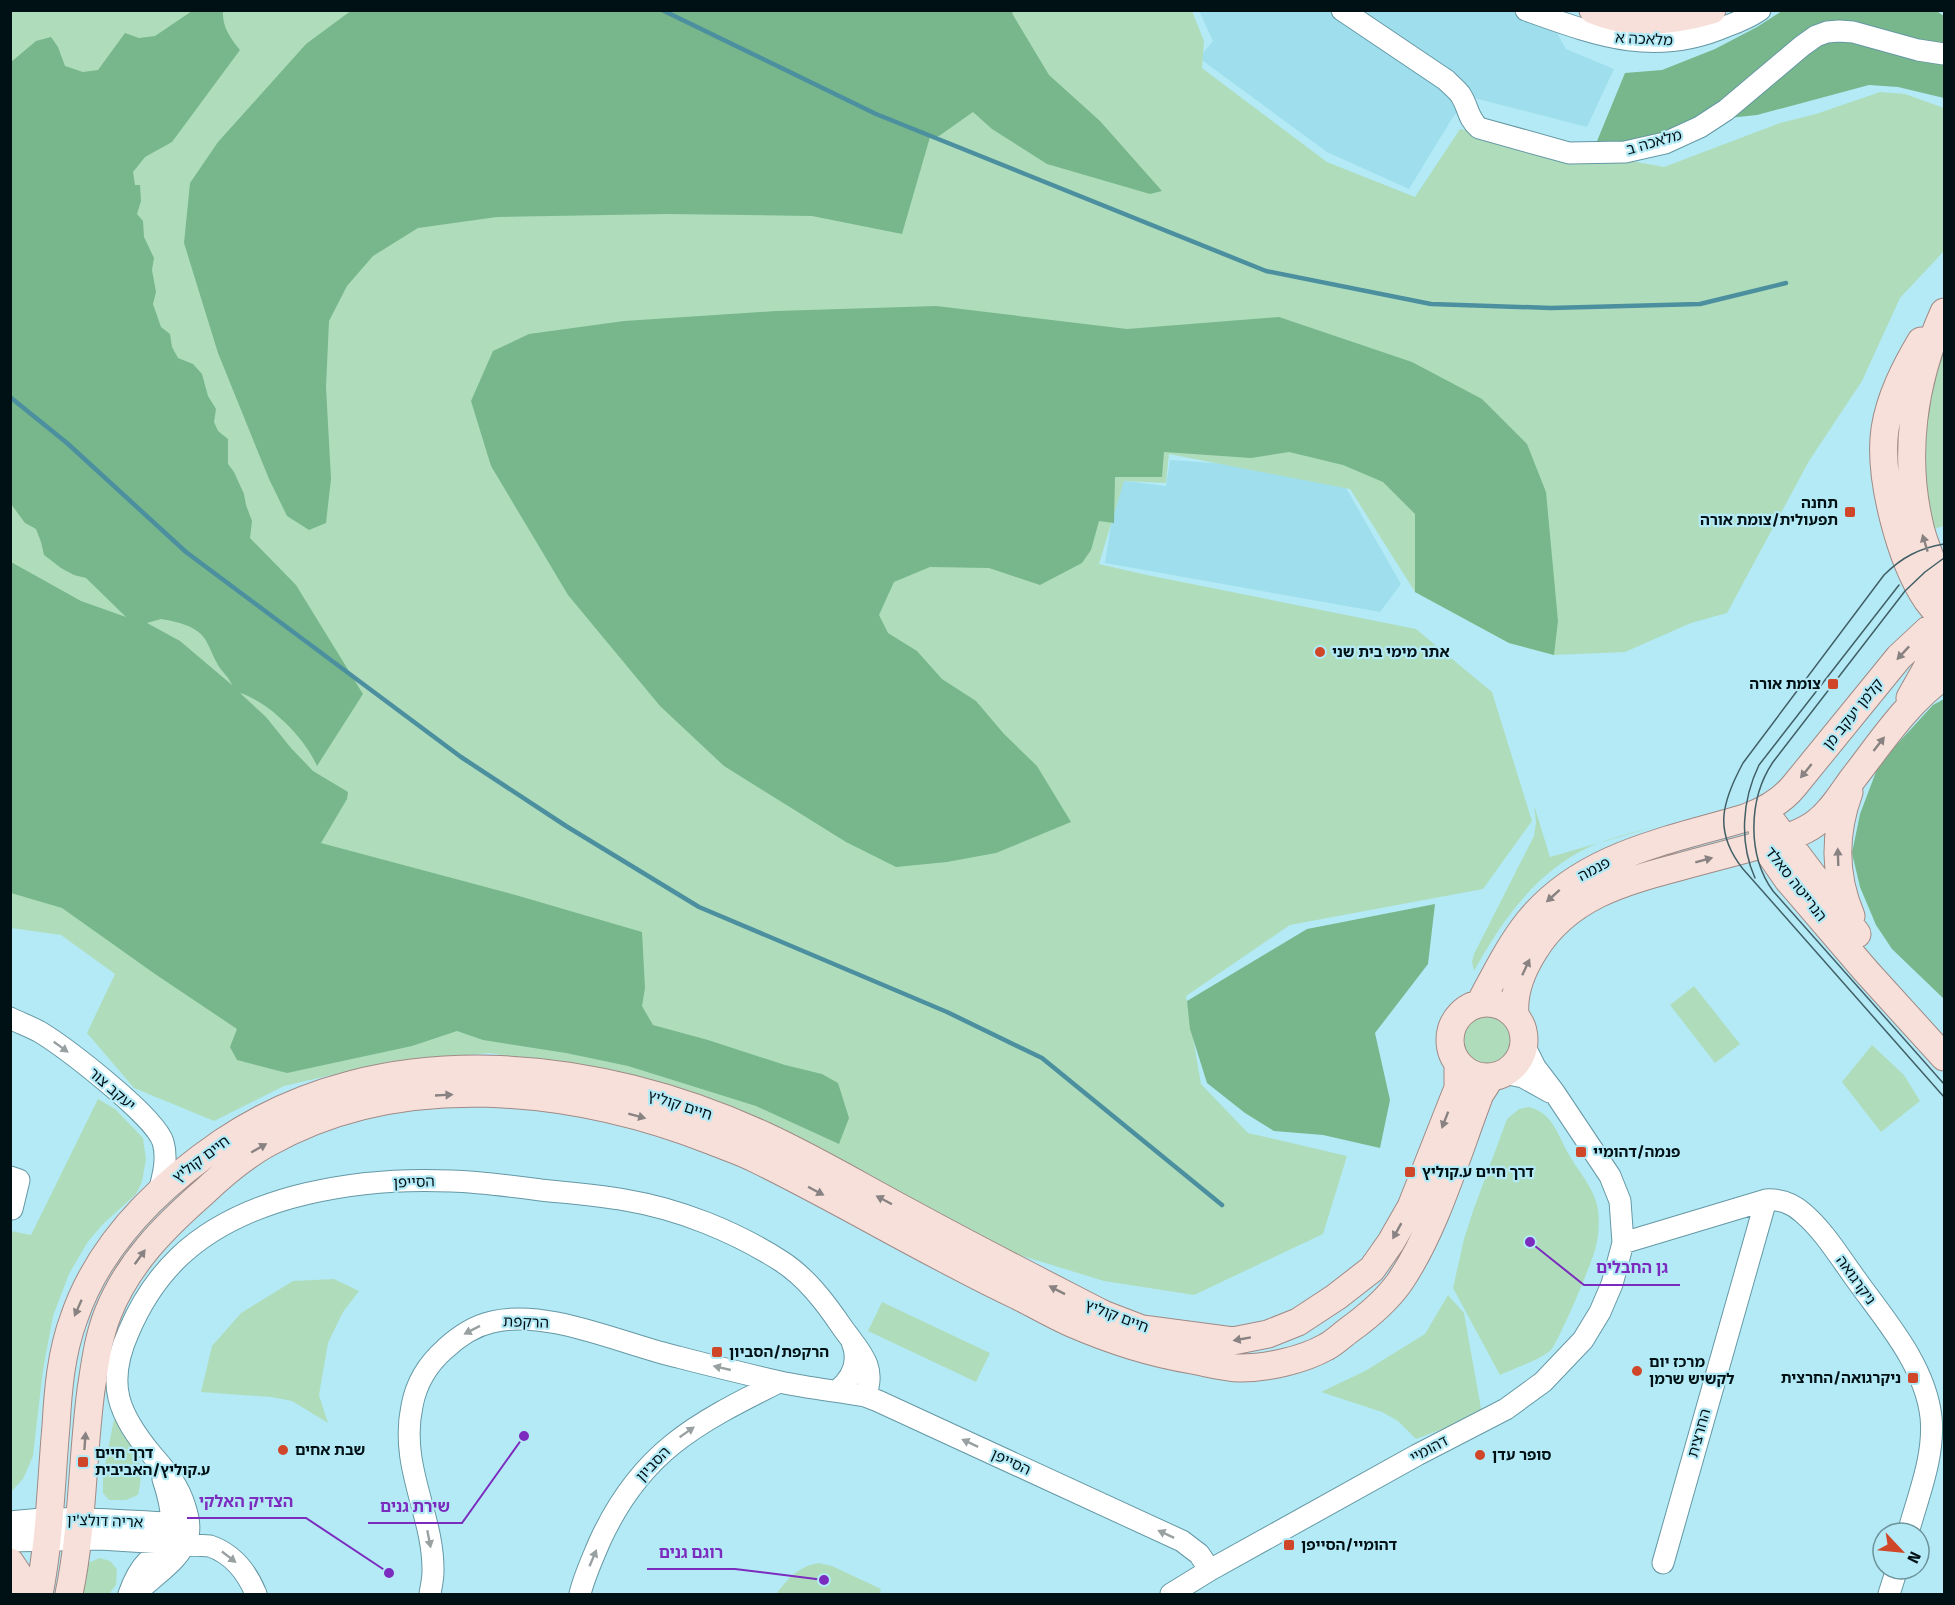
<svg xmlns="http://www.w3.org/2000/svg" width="1955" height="1605" font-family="'Fira Sans','Noto Sans Hebrew',sans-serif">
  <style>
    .built { fill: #9fdeed }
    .green { fill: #afddbc }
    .forest { fill: #77b78b; fill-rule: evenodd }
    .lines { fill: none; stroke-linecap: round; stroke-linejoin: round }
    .stream { stroke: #4c90a0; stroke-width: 4.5 }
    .minor-casing { stroke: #6598a4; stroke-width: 23 }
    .major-casing { stroke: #9f8a86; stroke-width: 29 }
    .minor { stroke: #fff; stroke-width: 21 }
    .major { stroke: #f8e0da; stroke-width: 27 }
    .tram { stroke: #405f66; stroke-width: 1.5 }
    .oneway { fill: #888382 }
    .oneway2 { fill: #99a0a2 }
    .poi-dot { fill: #d04628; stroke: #b4eaf6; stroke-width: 2 }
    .labels { text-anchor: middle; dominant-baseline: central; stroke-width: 4.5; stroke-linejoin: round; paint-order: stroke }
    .street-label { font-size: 15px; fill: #001116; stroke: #b4eaf6 }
    .poi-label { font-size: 15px; font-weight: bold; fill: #001116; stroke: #b4eaf6; text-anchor: start }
    .leader { fill: none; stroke: #7b2cbf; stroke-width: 2 }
    .callout-dot { fill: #7b2cbf; stroke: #b4eaf6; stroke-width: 2 }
    .callout-label { font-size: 16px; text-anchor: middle; font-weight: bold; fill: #7b2cbf; stroke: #b4eaf6; stroke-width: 4.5; stroke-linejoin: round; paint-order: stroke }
  </style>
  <rect width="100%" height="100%" fill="#b4eaf6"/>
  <path class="built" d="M1544,10L1566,49L1614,69L1587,127L1470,97L1453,117L1409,189L1327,152L1199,58L1213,41L1199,11Z
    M1170,460L1314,470L1345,486L1401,584L1380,612L1105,563L1118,480L1166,486Z"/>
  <path class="green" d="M11,11H1192L1204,41L1202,68L1327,162L1415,197L1460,129L1664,167L1780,123L1816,114L1880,92L1905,94L1944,108V251L1900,298L1862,381L1809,461L1727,613L1691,623L1625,652L1554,655L1509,643L1415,592L1350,489L1169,454L1166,483L1124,481L1099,564L1147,575L1416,629L1492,692L1532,821L1483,889L1290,925L1186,996L1201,1084L1248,1133L1347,1156L1323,1234L1194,1295L1104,1281L1006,1251L616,1073L490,1053L387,1062L284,1086L214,1121L134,1088L87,1033L115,974L61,935L11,928Z
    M1944,352V526L1934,529L1925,495L1924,430L1938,369Z
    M1534,805L1550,857L1661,825C1637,832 1610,837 1587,848C1534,874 1501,922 1474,971L1472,962L1474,954L1534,836L1536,822Z
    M1694,986L1740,1044L1715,1063L1670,1005Z
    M1457 1040a30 30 0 1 1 60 0a30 30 0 1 1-60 0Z
    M1872,1045L1904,1075L1920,1101L1881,1132L1842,1082Z
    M98,1099L115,1109L143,1138L146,1159L142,1182L136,1194L102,1225L87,1243L69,1274L53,1316L43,1370L33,1456L23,1479L11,1492V1231L31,1235Z
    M1528,1107C1552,1112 1557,1133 1568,1153C1578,1171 1592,1185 1597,1205C1600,1217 1599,1234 1596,1246C1594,1259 1557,1346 1550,1351C1537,1361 1515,1368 1500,1375L1453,1288L1464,1239L1473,1211L1507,1119L1519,1109Z
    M334,1279L359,1291L343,1312L328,1343L319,1395L328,1423L292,1401L271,1397L201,1392L212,1346L241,1313L293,1281Z
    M1448,1295L1464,1313L1482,1414L1416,1439L1398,1421L1382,1412L1321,1392L1365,1371L1425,1334Z
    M882,1302L990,1353L976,1382L868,1331Z
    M114,1419C134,1448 147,1458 138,1495L126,1500H109L103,1493V1475Z
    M100,1558L110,1561L117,1569L116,1585L109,1594H75L88,1563Z
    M818,1563L832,1566L881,1589L880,1594H776C789,1578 796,1568 818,1563Z"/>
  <path class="forest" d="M352,10L1012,11L1013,15L1049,75L1100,121L1162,191L1150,194L1047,164L992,129L973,112L939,136L930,137L902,234L812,216L667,214L497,217L418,228L373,256L347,286L329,321L326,387L331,479L326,523L309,530L287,516L269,479L218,353L184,243L190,183L218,142L306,44Z
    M1935,10L1944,16V98L1898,87L1869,85L1757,115L1690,122L1642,142L1595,146L1625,73L1662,70L1715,49L1757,27L1782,11Z
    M192,11H223C222,26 230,38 240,50L172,142L145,157L133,172L135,185H140L141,201L137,214L143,221L144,237L154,258L152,270L156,292L153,304L161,327L170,334L172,347L178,358L193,364L202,374L208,396L216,409L214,422L218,431L228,439V464L234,472L244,494L246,505L252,521L250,538L296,585L363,694L317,766C305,738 269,702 240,693L266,717L291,748L313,771L348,792L347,799L321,843L519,896L642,932L645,988L642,1006L653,1025L708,1040L785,1065L822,1074L838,1083L849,1118L839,1144L756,1106L628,1066L566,1053L483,1040L457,1031L412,1046L287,1073L237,1060L230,1047L237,1029L155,974L62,908L11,893V562L81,601L126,617L86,578L74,575L61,568L44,555L41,542L36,529L25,523L11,504V62L36,41L51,37L58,47L65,66L83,72L98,70L125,33L139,38L155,36ZM161,619C175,621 197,626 205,639C210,647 213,657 218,665C222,672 229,677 232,685L180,641L147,623Z
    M936,306L1127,329L1279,317L1412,362L1482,399L1527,444L1546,492L1558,621L1554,655L1509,643L1415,592V514L1383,482L1343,465L1289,452L1251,458L1164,452L1162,477H1115L1114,523L1099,521L1091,550L1082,563L1040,585L989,568L930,567L894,582L879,615L888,633L917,651L942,679L976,701L1004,734L1037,766L1071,822L996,853L947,862L896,867L846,842L724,766L660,706L568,595L491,466L471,401L493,351L529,334L624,321L776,311Z
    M1944,699V999L1892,949L1876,925L1860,887L1852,853L1860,814L1879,764L1933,705Z
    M1435,904L1428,964L1375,1033L1390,1100L1380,1148L1323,1135L1274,1131L1245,1113L1207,1083L1190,1029L1187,1001L1307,929Z"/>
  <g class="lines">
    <path class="stream" d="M662,10L876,114L1266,271L1431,304L1551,308L1700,304L1786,283
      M10,397L67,443L186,552L461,757L566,826L699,907L947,1012L1042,1058L1222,1205"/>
    <g class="minor-casing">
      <path id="minor" d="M1342,10L1446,80C1451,85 1456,89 1460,94C1469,107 1467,118 1479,128L1569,153L1625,152L1665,143L1700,127L1726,110L1802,46L1816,36L1827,32L1839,31L1853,32L1918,50L1944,54
        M1526,10C1596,35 1654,58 1727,26C1738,22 1750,17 1760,10
        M10,1018C20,1023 31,1027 40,1032C66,1048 155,1116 163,1142C168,1159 163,1176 159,1192
        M1504,1073L1523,1077L1550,1092
        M10,1177L19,1180L12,1209
        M1623,1243L1766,1200C1781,1199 1792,1203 1803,1213C1824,1231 1839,1256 1855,1278C1884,1319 1925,1364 1931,1417C1935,1456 1918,1496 1908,1533
        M837,1391C853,1378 860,1361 852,1342
        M10,1522C63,1515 118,1521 171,1523C182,1526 186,1533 185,1544
        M10,1541L100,1539L210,1546C233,1554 247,1572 256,1594
        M1663,1563L1766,1200
        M129,1594C133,1583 138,1571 147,1562C154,1556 163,1551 167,1543C177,1525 169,1497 163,1479
        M136,1594C152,1576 181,1561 188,1536C190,1527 188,1516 185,1507C179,1486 167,1472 153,1456C118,1414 105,1384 129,1331C141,1303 157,1278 179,1257C246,1193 363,1177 451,1181C481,1182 511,1186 541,1190C569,1193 597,1195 625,1200C679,1209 734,1231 781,1261C806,1277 825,1302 842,1327C858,1350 878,1366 865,1396
        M430,1594C431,1587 433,1579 433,1572C434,1515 399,1467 412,1406C416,1384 428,1364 445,1349C459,1336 474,1326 492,1322C547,1308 624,1345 678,1357C712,1366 746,1374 780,1382C808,1388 837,1391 865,1396L878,1401L1182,1541L1199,1554L1210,1570
        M580,1594C584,1577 592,1560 599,1543C640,1452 695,1424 779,1382
        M1171,1594L1210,1570L1417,1455L1506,1409L1543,1382L1583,1340L1600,1312L1612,1284L1623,1243L1620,1201L1610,1176L1554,1092L1535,1067L1524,1045
        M1889,1594L1897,1569"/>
    </g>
    <g class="major-casing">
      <path id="major" d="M1593,10C1631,27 1674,21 1712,10
        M1921,341C1905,368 1890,397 1885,429C1878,476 1900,560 1927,600C1932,607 1938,614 1944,620
        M1910,698C1923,674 1942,646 1944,618C1946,587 1929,560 1921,531C1902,457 1913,381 1944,312
        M1849,792C1834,833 1834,876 1851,916
        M1773,823L1857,934
        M1762,827L1763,844L1788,880L1866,971L1944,1057
        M1450 1040a37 37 0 1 1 74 0a37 37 0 1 1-74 0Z
        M1480,1003C1495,975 1509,946 1529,921C1583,855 1668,841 1745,818C1764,811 1781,802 1794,786L1899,657L1928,630L1944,620
        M1515,1015C1513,993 1522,970 1534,951C1567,897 1622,882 1679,867C1704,860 1728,854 1753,847C1774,841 1799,836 1816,823C1831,812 1841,795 1851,781C1880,744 1906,703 1944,676
        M10,1562L18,1574L24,1594
        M39,1594C50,1539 51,1482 56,1426C58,1390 61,1353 74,1318C99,1244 160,1185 223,1142C383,1034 597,1058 765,1136C815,1159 865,1189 914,1215C976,1249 1039,1281 1103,1314L1142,1329L1233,1341L1268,1334L1298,1322L1336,1297L1372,1269L1391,1242L1411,1207L1458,1088V1065
        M69,1594C83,1527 82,1458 91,1390C95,1364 98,1338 108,1313C128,1263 164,1227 204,1192C223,1174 243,1157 266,1144C400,1067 574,1087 712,1141C727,1147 743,1152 758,1160C846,1203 929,1254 1018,1296C1036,1305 1053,1315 1071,1323C1110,1340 1150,1353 1192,1360C1208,1363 1225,1368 1240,1368C1267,1368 1303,1360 1326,1347C1334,1343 1342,1335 1349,1330C1367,1317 1386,1301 1399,1283C1435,1231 1457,1154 1480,1094L1491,1077"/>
    </g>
    <use href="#minor" class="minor"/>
    <use href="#major" class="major"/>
    <path class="tram" d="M1944,544C1920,548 1902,557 1884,575L1743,763C1722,802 1713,831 1743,869L1944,1097
      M1944,558L1925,572L1905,591L1773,762C1748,799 1747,855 1773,891L1944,1084
      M1755,878C1739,842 1742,800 1759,765L1899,585"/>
  </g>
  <defs><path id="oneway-solid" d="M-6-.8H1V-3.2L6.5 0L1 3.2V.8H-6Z" transform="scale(1.5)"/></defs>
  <g class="oneway">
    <use href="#oneway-solid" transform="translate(1925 543) rotate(-107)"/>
    <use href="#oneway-solid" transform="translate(1903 653) rotate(133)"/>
    <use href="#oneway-solid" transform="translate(1879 744) rotate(-52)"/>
    <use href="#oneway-solid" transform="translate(1806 771) rotate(129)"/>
    <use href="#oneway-solid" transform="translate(1838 857) rotate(-92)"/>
    <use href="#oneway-solid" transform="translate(1704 860) rotate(-15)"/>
    <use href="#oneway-solid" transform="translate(1553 896) rotate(138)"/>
    <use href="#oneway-solid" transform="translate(1526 967) rotate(-65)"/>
    <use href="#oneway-solid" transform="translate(444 1095) rotate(-3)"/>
    <use href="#oneway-solid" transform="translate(637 1116) rotate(15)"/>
    <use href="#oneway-solid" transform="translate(1445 1120) rotate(111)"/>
    <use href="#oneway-solid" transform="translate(259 1148) rotate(-30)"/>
    <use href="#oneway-solid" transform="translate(816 1191) rotate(28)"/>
    <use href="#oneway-solid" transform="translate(884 1200) rotate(-152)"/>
    <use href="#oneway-solid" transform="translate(1397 1231) rotate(119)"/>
    <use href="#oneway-solid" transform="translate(140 1257) rotate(-54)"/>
    <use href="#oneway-solid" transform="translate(1057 1290) rotate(-153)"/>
    <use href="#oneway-solid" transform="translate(78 1308) rotate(114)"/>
    <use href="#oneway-solid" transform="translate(1242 1339) rotate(170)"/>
    <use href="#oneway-solid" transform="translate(85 1441) rotate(-86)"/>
  </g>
  <g class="oneway2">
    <use href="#oneway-solid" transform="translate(61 1047) rotate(36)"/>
    <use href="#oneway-solid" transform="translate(472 1330) rotate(153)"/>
    <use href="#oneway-solid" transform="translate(722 1368) rotate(-167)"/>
    <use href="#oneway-solid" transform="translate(687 1432) rotate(-35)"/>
    <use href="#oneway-solid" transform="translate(970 1443) rotate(-155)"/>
    <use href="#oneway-solid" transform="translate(1166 1534) rotate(-155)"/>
    <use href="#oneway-solid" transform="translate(429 1539) rotate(79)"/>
    <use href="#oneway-solid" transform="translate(229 1557) rotate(38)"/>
    <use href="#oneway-solid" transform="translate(593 1558) rotate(-67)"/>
  </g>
  <g class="poi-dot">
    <rect x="1844" y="506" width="12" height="12" rx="3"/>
    <circle cx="1320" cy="652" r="6"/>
    <rect x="1827" y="678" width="12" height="12" rx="3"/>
    <rect x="1575" y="1146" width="12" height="12" rx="3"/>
    <rect x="1404" y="1166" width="12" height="12" rx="3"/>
    <rect x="711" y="1346" width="12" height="12" rx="3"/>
    <circle cx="1637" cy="1371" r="6"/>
    <rect x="1907" y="1372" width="12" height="12" rx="3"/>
    <circle cx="283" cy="1450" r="6"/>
    <circle cx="1480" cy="1455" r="6"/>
    <rect x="77" y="1456" width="12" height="12" rx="3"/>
    <rect x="1283" y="1539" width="12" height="12" rx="3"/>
  </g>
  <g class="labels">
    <g class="street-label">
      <text transform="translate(1644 39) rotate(3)">מלאכה א</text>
      <text transform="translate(1654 142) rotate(-16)">מלאכה ב</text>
      <text transform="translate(1853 714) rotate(-51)">קלמן יעקב מן</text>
      <text transform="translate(1594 869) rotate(-28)">פנמה</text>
      <text transform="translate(1796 884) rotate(52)">הנרייטה סאלד</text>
      <text transform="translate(112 1089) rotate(41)">יעקב צור</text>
      <text transform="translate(680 1105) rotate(18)">חיים קוליץ</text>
      <text transform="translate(201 1159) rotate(-37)">חיים קוליץ</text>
      <text transform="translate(414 1182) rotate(-2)">הסייפן</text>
      <text transform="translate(1856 1280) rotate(54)">ניקרגואה</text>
      <text transform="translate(1117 1316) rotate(21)">חיים קוליץ</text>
      <text transform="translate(526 1322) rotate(2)">הרקפת</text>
      <text transform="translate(1699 1433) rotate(-74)">החרצית</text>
      <text transform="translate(1429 1449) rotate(-28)">דהומיי</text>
      <text transform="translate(1011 1462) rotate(25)">הסייפן</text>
      <text transform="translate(653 1464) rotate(-46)">הסביון</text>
      <text transform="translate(105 1521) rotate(2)">אריה דולצ'ין</text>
    </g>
    <g class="poi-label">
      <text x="1838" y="503" text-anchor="end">תחנה<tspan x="1838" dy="17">תפעולית/צומת אורה</tspan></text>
      <text x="1332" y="652">אתר מימי בית שני</text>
      <text x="1821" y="684" text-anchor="end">צומת אורה</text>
      <text x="1593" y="1152">פנמה/דהומיי</text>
      <text x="1422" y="1172">דרך חיים ע.קוליץ</text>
      <text x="729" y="1352">הרקפת/הסביון</text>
      <text x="1649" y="1362">מרכז יום<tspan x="1649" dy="17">לקשיש שרמן</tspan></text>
      <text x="1901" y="1378" text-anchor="end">ניקרגואה/החרצית</text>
      <text x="295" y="1450">שבת אחים</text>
      <text x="95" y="1453">דרך חיים<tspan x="95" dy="17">ע.קוליץ/האביבית</tspan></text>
      <text x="1492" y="1455">סופר עדן</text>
      <text x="1301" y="1545">דהומיי/הסייפן</text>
    </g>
  </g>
  <path class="leader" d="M1530 1242L1584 1285H1680M389 1573L306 1518H187M524 1436L462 1523H368M824 1580L735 1569H647"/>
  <g class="callout-dot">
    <circle cx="1530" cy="1242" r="6"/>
    <circle cx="389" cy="1573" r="6"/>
    <circle cx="524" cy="1436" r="6"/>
    <circle cx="824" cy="1580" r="6"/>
  </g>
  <g class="callout-label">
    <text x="1632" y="1273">גן החבלים</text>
    <text x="246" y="1507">הצדיק האלקי</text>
    <text x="415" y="1512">שירת גנים</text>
    <text x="691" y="1558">רוגם גנים</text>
  </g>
  <rect width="1955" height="1605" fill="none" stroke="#001116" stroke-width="24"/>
  <g transform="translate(1901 1551) rotate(116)"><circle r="28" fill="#b4eaf6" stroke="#6c939c" stroke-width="1.5"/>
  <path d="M0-4.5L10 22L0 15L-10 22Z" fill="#d04628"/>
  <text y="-9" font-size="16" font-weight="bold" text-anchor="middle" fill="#001116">N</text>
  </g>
</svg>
